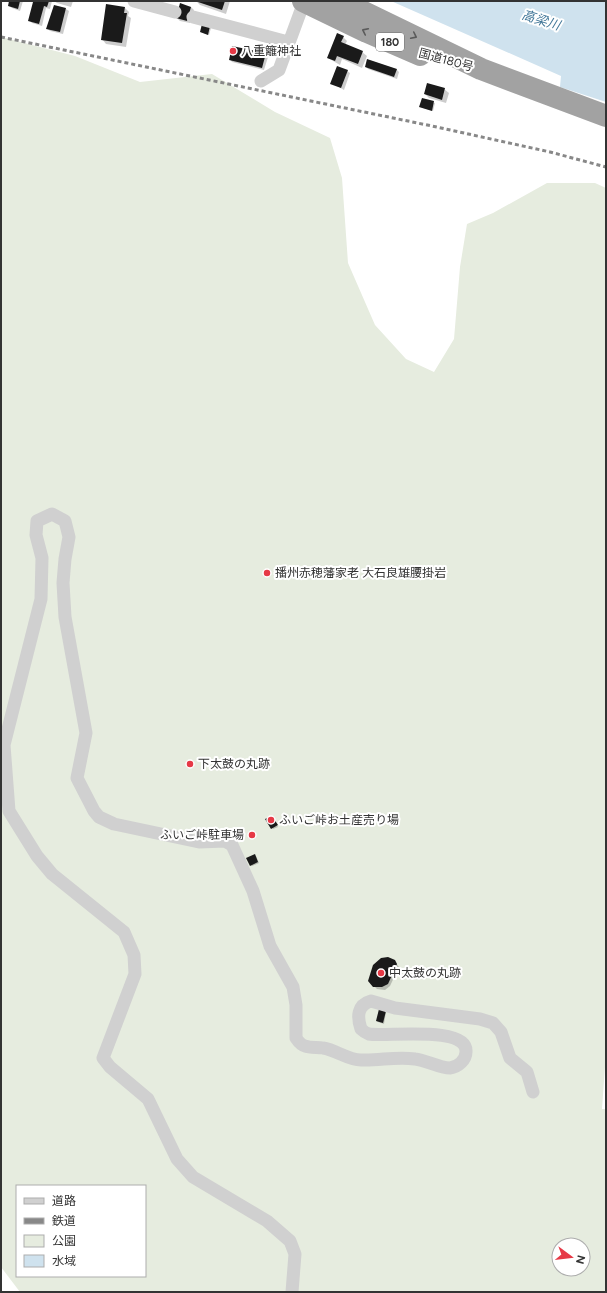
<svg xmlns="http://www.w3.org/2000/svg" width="607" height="1293" font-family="Figtree,'Noto Sans JP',sans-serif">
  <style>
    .green { fill: #e6ecdf; fill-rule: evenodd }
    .water { fill: #cfe2ee }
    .shadow { fill: #0003 }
    .building { fill: #1a1a1a }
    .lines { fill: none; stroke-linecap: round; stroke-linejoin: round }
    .minor { stroke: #d0d0d0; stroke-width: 13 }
    .trunk { stroke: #a2a2a2; stroke-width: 22 }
    .rail { stroke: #888; stroke-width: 3; stroke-dasharray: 4 3; stroke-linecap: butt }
    .oneway { stroke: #5a5a5a }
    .poi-dot { fill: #e63946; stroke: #fff; stroke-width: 1.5 }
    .labels { text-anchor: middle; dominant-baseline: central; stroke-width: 4; stroke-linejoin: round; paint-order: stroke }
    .shield { fill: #fff; stroke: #707070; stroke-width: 1 }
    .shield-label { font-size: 11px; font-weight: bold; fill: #333 }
    .poi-label { font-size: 12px; fill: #333; stroke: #fff; text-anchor: start }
    .street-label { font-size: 12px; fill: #333; stroke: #fff }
    .water-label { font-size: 13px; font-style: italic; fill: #3f7597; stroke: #fff }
  </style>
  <rect width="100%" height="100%" fill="#fff"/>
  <path class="green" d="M1,37L75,56L140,82L212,74L275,112L330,138L342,178L348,263L375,325L406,359L434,372L454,339L460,267L467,224L493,213L547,183H595L606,188V1053L602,1109H606V1292H20L1,1267ZM17,1186H145V1276H17ZM559,1245H583V1269H559Z"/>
  <path class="water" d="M391,1H606V102L560,87L561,76Z"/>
  <path class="shadow" d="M10,1H23L20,11L12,8L9,6Z
    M36,1H52L50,9L46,8L42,26L32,23L29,20Z
    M54,1H73L71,7L57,3Z
    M196,1H230L226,14L200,5Z
    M181,5L191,7L194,10L190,23L180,21L177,18Z
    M125,8L129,12L128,16L131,18L126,47L106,44L102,39Z
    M66,9L69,11L63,34L50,31L47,28Z
    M203,25L211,28L209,35L201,32Z
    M343,37L347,41L345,45L362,52L367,56L362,68L342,59L340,65L328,58Z
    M265,54L268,57L264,70L232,62L230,59Z
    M366,67L396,69L399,72L397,79L368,69Z
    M347,71L350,73L344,90L332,83Z
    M444,89L449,93L446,103L429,98L425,94Z
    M422,99L435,103L433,111L420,107Z
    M272,818L278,827L273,829L267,820Z
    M256,856L259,863L252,866L251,865Z
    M394,960L399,967L390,986L385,990L377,989L374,986Z
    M386,1012L384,1024L378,1022L377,1021Z"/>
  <path class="building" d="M9,1H20L18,9L8,6Z
    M35,1H49L47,7L44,6L39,24L28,21L33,2Z
    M195,1H225L222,10Z
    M180,3L191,7L187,21L176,18Z
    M106,4L125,7L124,13H127L122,43L101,40Z
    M54,5L66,8L60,32L46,29Z
    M202,24L210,26L208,35L200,32Z
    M337,33L344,36L341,42L363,51L358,64L337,56L335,61L327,58Z
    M269,42L280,45L278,52L267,49Z
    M232,46L266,53L262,68L229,60Z
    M367,59L397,69L394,77L365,67Z
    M337,66L348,70L341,88L330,84Z
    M427,83L445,88L442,100L424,94Z
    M422,98L434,101L432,111L419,107Z
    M272,816L278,825L271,829L265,819Z
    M255,854L258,862L250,866L246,858Z
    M388,957L395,960L397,964L388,984L382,987H373L368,981L373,965L381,958Z
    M379,1009L386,1011L383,1023L376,1021Z"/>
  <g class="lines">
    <path class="minor" d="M134,1L175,12
      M193,17L288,42
      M261,81L279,70L304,2
      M292,1292L295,1254L290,1241L267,1221L193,1177L177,1159L148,1099L110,1067L103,1058L135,974L134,955L124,932L52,874L37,856L9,811L4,745L41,599L42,558L36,535L37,521L52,514L65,521L69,537L65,559L63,583L65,617L86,733L77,778L94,811L99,817L114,824L199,842L225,841L232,845L253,891L270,946L293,987L296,1005V1038C298,1041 301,1045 305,1046C310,1048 318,1047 323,1048C336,1050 348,1060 361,1060C379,1061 396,1056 415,1059C426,1060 439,1068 450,1068C458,1067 466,1060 466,1052C468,1025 386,1037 369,1034C366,1033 363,1031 361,1029C357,1017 357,1005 371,1001L395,1008L480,1019L493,1023L501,1032L510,1058L527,1072L533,1092"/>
    <path class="trunk" d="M303,1L367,32L420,55
      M341,1L481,69L606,116"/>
    <path class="rail" d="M1,37L432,126L550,152L606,167"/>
  </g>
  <defs><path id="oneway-chevron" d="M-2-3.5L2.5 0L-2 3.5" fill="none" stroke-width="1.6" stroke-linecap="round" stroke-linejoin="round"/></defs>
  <g class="oneway">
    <use href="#oneway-chevron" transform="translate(365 31) rotate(-154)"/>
    <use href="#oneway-chevron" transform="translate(414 36) rotate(26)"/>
  </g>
  <g class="poi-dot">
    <circle cx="233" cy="51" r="4"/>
    <circle cx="267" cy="573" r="4"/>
    <circle cx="190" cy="764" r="4"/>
    <circle cx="271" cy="820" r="4"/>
    <circle cx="252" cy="835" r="4"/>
    <circle cx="381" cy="973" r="4"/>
  </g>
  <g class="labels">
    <rect class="shield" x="376" y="33" width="28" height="18" rx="3"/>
    <g class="shield-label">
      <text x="390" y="42">180</text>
    </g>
    <g class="poi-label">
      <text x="241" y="51">八重籬神社</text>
      <text x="275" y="573">播州赤穂藩家老 大石良雄腰掛岩</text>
      <text x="198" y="764">下太鼓の丸跡</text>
      <text x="279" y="820">ふいご峠お土産売り場</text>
      <text x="244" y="835" text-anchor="end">ふいご峠駐車場</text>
      <text x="389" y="973">中太鼓の丸跡</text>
    </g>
    <g class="street-label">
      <text transform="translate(446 60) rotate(15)">国道180号</text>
    </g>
    <g class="water-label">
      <text transform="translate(541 20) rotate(17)">高梁川</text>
    </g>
  </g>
  <rect width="607" height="1293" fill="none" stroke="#333333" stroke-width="4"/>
  <rect x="16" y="1185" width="130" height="92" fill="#ffffff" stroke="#adadad"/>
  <rect x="24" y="1198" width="20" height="6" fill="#d0d0d0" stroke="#adadad"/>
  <text x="52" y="1205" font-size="12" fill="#333333">道路</text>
  <rect x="24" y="1218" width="20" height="6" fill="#888888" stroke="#adadad"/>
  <text x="52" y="1225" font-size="12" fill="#333333">鉄道</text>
  <rect x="24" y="1235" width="20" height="12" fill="#e6ecdf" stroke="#adadad"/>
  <text x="52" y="1245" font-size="12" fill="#333333">公園</text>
  <rect x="24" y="1255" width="20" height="12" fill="#cfe2ee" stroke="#adadad"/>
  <text x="52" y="1265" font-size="12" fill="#333333">水域</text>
  <g transform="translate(571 1257) rotate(105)"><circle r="19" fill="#ffffff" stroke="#adadad"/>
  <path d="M0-3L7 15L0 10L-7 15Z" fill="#e63946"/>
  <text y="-6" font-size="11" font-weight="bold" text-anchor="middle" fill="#333333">N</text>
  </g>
</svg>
